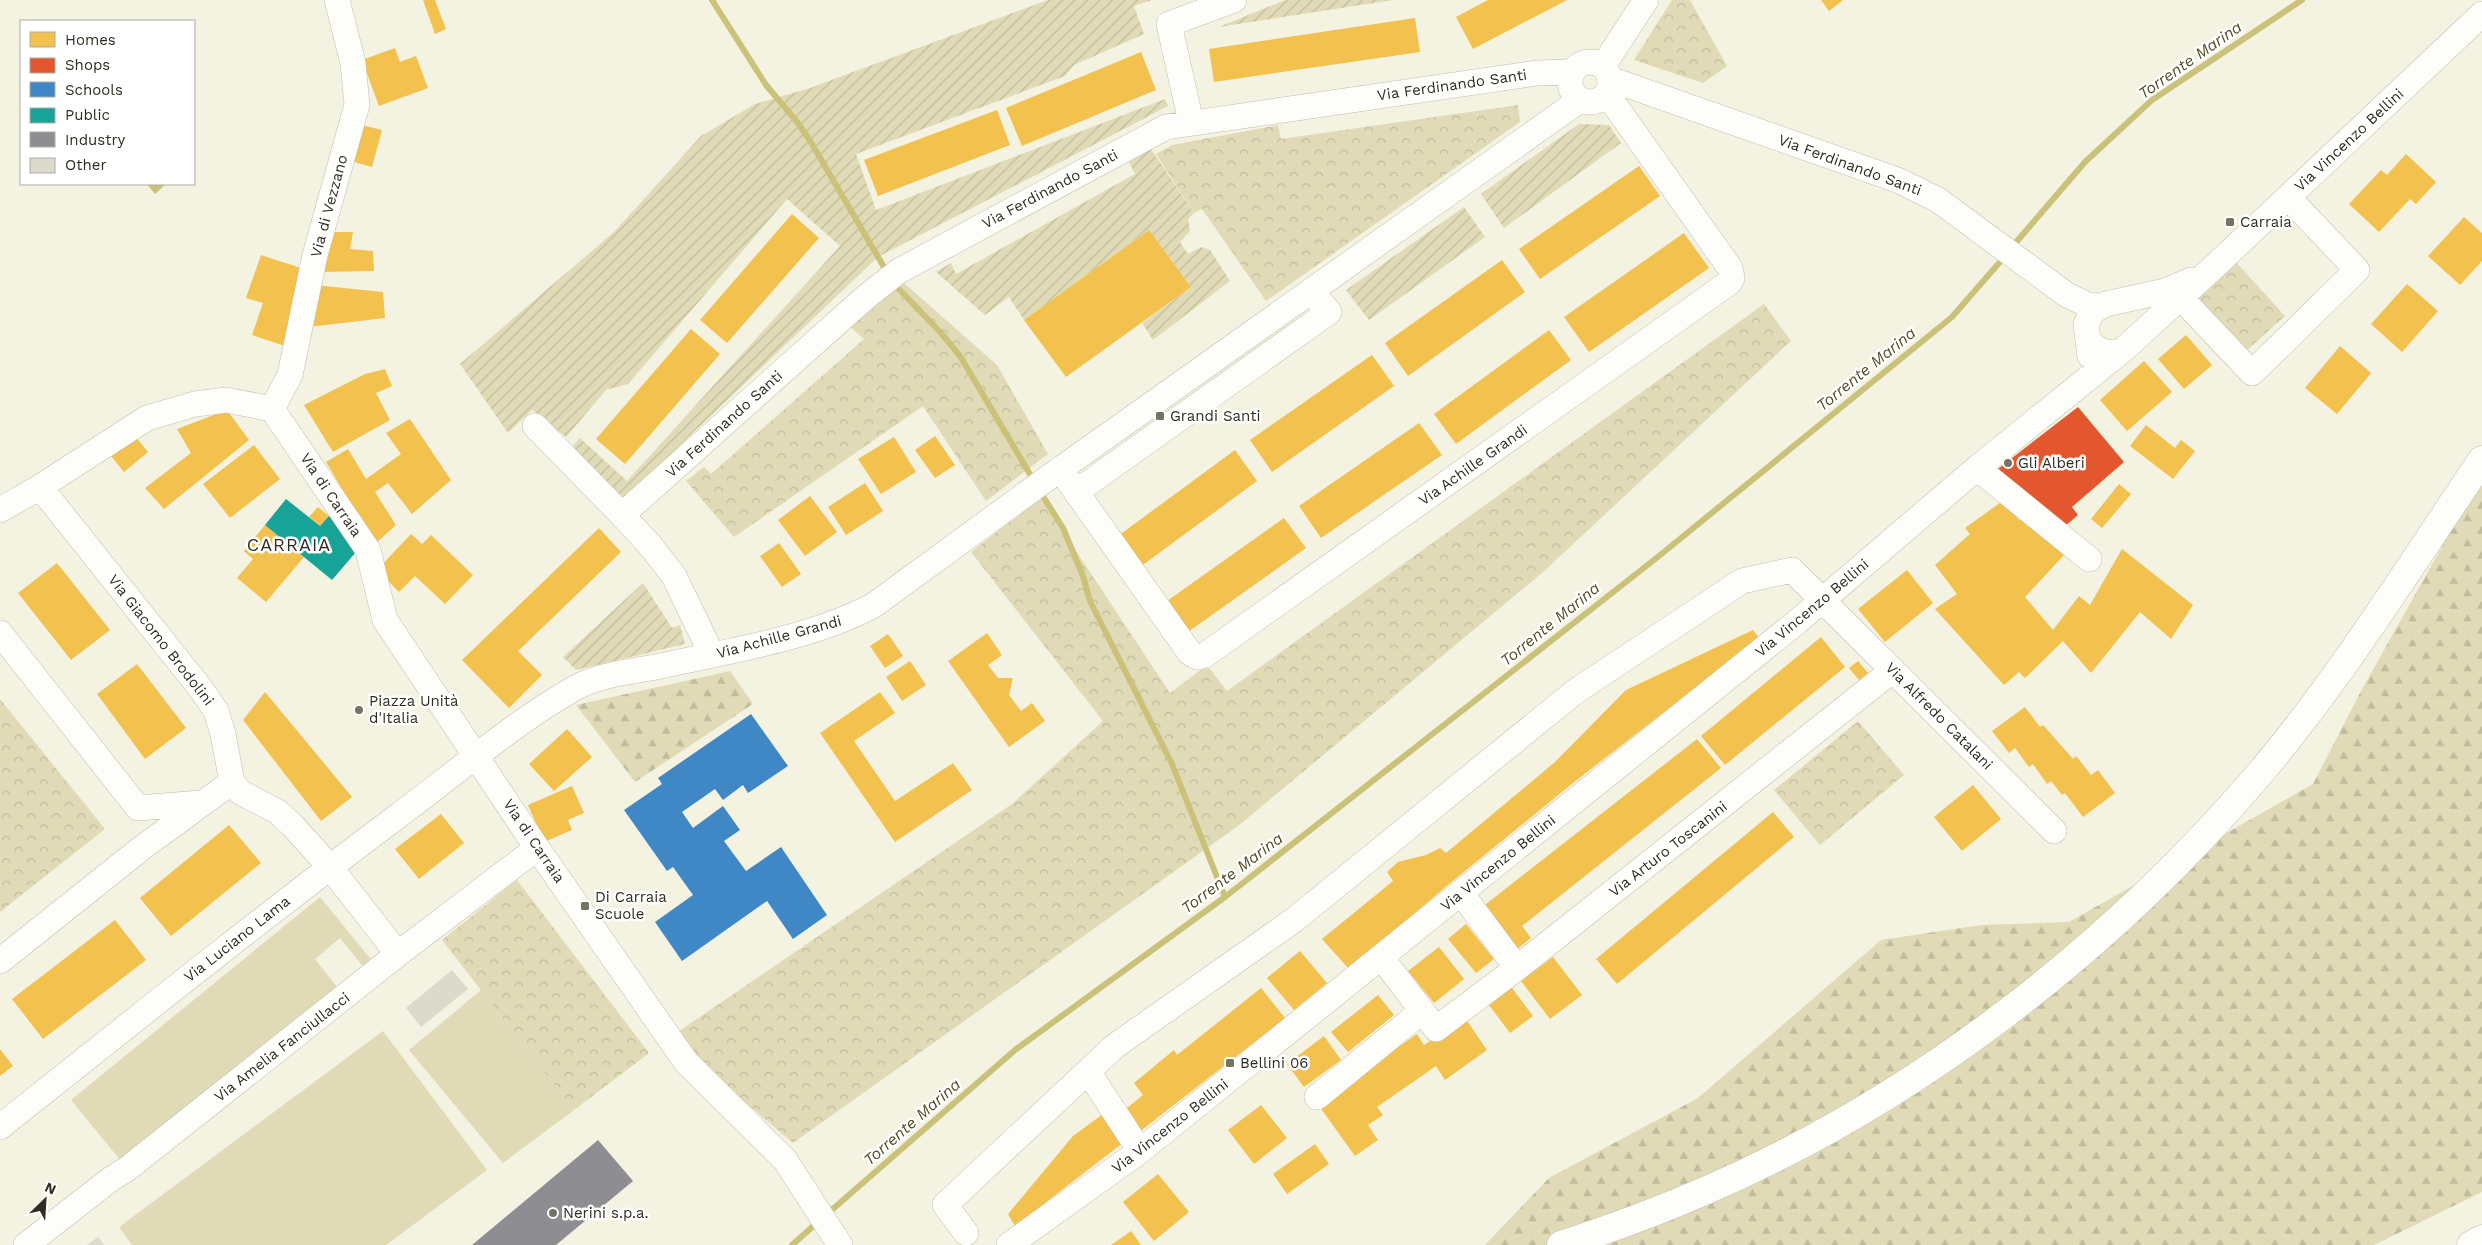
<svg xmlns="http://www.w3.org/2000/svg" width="2482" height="1245" font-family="'Work Sans',sans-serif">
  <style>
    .grass { fill: #e0dbb6 }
    .forest { fill: url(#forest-firs) }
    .park { fill: url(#park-crowns) }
    .garden { fill: url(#garden-furrows) }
    .water { fill: #cbc27a }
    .homes { fill: #f2c14e }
    .shops { fill: #e4572e }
    .schools { fill: #3f88c5 }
    .public { fill: #17a398 }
    .industry { fill: #8d8d92 }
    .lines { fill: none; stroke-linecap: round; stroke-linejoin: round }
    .stream { stroke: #cbc27a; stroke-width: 6 }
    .building { fill: #dcdacb }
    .minor-casing { stroke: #c0bfb1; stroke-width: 26 }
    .major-casing { stroke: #c0bfb1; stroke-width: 29 }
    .highway-casing { stroke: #c0bfb1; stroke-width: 29 }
    .minor { stroke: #fdfdfa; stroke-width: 25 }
    .major { stroke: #fdfdfa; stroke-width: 28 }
    .highway { stroke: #fdfdfa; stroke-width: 28 }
    .poi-dot { fill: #757364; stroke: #fff; stroke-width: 2 }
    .labels { text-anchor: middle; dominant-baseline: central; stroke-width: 5; stroke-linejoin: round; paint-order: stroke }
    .street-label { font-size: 15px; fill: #302e22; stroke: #fff }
    .poi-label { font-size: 15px; fill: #302e22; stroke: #fff; text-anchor: start }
    .water-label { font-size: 16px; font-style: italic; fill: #514b24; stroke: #fff }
    .quarter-label { font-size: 18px; letter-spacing: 1px; fill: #302e22; stroke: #fff }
  </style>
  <defs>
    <pattern id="forest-firs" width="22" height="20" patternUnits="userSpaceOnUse" patternTransform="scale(1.25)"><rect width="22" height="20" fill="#e0dbb6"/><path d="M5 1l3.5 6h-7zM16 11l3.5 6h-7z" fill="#c0bc9c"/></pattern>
    <pattern id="park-crowns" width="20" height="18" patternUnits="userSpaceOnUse" patternTransform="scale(1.25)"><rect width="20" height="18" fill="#e0dbb6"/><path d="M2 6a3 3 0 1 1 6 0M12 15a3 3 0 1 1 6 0" fill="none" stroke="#c0bc9c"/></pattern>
    <pattern id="garden-furrows" width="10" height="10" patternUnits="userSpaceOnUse" patternTransform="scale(1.25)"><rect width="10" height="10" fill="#e0dbb6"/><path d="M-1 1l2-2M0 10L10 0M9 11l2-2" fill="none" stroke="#c0bc9c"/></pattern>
  </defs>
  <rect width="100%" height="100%" fill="#f4f2e0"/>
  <path class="grass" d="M320,897L374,963L366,970L340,938L315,959L341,992L126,1167L71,1100Z
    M481,990L574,1110L503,1163L409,1050Z
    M383,1031L487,1170L386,1245H132L119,1227Z"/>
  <path class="forest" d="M2482,475V1192L2374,1245H1485L1549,1178L1698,1098L1881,940L1981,925L2069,922L2313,784L2360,693Z
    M730,671L753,704L635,782L576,705Z"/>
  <path class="park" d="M1672,0H1690L1727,66L1703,83L1634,60Z
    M1518,105L1520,122L1266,301L1202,209L1194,213L1156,154L1172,145L1278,125L1281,139Z
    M2235,261L2285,316L2245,352L2195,298Z
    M904,283L997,365L1048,454L986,501L923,406L734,537L686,481L704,467L711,474L864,339L850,327Z
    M1764,304L1791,341L1542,573L1238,826L793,1143L669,1038L1012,804L1103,721L971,552L1041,498L1170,693L1207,665L1227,691Z
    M0,699L105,829L0,912Z
    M1858,721L1904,775L1820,845L1774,790Z
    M517,880L649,1053L574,1110L442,940Z"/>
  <path class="garden" d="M1048,0H1152L1134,6L1144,34L1074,65L1065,76L856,154L876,210L1165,99L1168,106L878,257L623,499L571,448L580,438L627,481L840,246L787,199L628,384L606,390L566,437L532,410L508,433L460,364L614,232L701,136L755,104L810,88Z
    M1285,0H1393L1219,27Z
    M1579,124L1609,125L1621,143L1504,228L1481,194Z
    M1151,149L1194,213L1188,219L1190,231L1180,242L1188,254L1201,247L1210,250L1230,281L1153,340L1142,323L1191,287L1149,230L1024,320L1009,297L985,315L936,272L951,263L956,274L1135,174L1129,162Z
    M1464,207L1485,237L1369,320L1346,290Z
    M643,583L672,628L680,625L685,644L576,670L563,657Z"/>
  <path class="water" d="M147,184H166L155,194Z"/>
  <path class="homes" d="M423,0H435L446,29L435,34Z
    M1488,0H1567L1473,49L1456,17Z
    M1821,0H1843L1829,11Z
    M1415,18L1420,52L1214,82L1209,49Z
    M395,48L400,62L416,56L428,88L379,106L362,60Z
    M1141,52L1156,90L1022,146L1006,108Z
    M997,110L1010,145L878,196L864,160Z
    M357,124L382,130L372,167L347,160Z
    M2406,154L2436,182L2416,204L2410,199L2379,232L2349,204L2381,170L2387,175Z
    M1639,166L1660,196L1540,279L1519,249Z
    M792,214L819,238L727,343L700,320Z
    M2464,217L2482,233V261L2460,285L2428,256Z
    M1149,230L1191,287L1066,377L1024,320Z
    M330,232H353L350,249L373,251L374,271L319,272Z
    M1684,233L1709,268L1589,352L1564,317Z
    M261,255L310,271L285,346L252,335L263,303L246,298Z
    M1502,260L1525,292L1408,376L1385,343Z
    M2407,284L2438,311L2402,352L2371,324Z
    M314,285L383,292L385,318L309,327Z
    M691,329L720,354L625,464L596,439Z
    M1549,330L1571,360L1456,444L1434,414Z
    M2186,335L2212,365L2184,389L2158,359Z
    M2340,346L2371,373L2337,414L2305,388Z
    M1372,355L1394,386L1272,472L1250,440Z
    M2144,361L2172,392L2127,431L2100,400Z
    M385,369L392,386L376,393L390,420L333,452L304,405L365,374Z
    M227,410L249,440L164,509L145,488L191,453L177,429Z
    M410,419L451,480L412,514L388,483L375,492L396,525L375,544L326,462L348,449L366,479L401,454L386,433Z
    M1419,423L1442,455L1321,538L1299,506Z
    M2146,425L2175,448L2181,440L2195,451L2173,479L2130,446Z
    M935,436L955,465L935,478L915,450Z
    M136,437L148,452L124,472L111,456Z
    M894,437L916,472L881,494L858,459Z
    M254,445L280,479L230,518L203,484Z
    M1235,450L1257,481L1140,567L1118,536Z
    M865,483L883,511L846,535L828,507Z
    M2119,484L2131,494L2102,528L2091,519Z
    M810,496L837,532L805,556L778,520Z
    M2004,500L2019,520L2023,516L2064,555L2025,597L2053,630L2079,596L2090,605L2122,549L2193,605L2171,639L2140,612L2091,673L2063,641L2025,678L2019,672L2004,685L1935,609L1957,594L1935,565L1970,534L1965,528Z
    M318,507L329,516L320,526L309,517Z
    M1284,518L1306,548L1188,632L1167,601Z
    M265,525L304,557L266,602L237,578L253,559L244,551Z
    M599,528L621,552L518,651L542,675L509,708L462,660Z
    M411,534L422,544L431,535L473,575L445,604L415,576L399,592L377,570Z
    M779,543L801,574L782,587L760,556Z
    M57,563L110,630L71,660L18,593Z
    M1907,570L1933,603L1885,642L1858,609Z
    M1753,630L1759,638L1573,783L1449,884L1349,969L1322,939L1393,881L1387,872L1398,862L1426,855L1440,848L1446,853L1555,762L1626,690Z
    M987,633L1002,655L988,665L998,678H1013L1009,695L1021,711L1032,703L1045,721L1009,747L948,661Z
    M888,634L903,656L885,668L870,646Z
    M1821,637L1845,667L1725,765L1701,736Z
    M910,661L926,685L902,701L886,677Z
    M1858,661L1868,673L1859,680L1849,668Z
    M137,664L186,728L145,759L97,694Z
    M265,692L352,797L321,821L243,720Z
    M880,692L895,713L854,741L895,801L953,763L972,790L895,842L820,733Z
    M2025,707L2040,727L2043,725L2073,759L2076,756L2091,775L2098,770L2115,793L2083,817L2065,793L2062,795L2051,781L2047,784L2033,764L2029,767L2015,748L2009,753L1992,731Z
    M567,729L592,757L554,791L529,764Z
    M1697,739L1721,768L1522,926L1531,938L1516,950L1481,908Z
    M1973,785L2001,819L1962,851L1934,817Z
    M572,786L584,813L568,820L572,830L544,842L528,805Z
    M1773,812L1794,837L1617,984L1596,959Z
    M441,814L464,843L419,879L395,849Z
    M229,825L261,863L171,936L140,898Z
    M115,920L146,960L43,1039L12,999Z
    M1466,924L1494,959L1476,973L1448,939Z
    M1439,947L1464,979L1434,1003L1408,971Z
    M1300,951L1327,983L1294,1010L1267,978Z
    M1553,957L1582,995L1550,1019L1521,981Z
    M1509,984L1533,1016L1510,1033L1486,1001Z
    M1261,988L1285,1018L1138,1133L1122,1112L1143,1095L1134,1083L1174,1050L1177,1055Z
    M1378,995L1394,1015L1348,1052L1331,1032Z
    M1465,1018L1487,1050L1445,1080L1436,1066L1377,1107L1383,1115L1368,1125L1378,1140L1355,1156L1317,1103L1417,1034L1424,1045Z
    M1324,1036L1341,1060L1304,1087L1287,1064Z
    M0,1049L13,1066L0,1076Z
    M1261,1105L1287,1138L1254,1164L1228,1130Z
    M1103,1114L1124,1142L1015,1226L1008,1214L1073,1136Z
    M1315,1144L1329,1164L1287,1194L1273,1174Z
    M1158,1174L1189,1212L1154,1241L1123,1202Z
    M1131,1231L1141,1245H1111Z"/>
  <path class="shops" d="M2078,407L2124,462L2072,507L2078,515L2064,527L1994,472Z"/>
  <path class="schools" d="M751,714L788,766L748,793L743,785L723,800L715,789L682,812L693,828L723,806L740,830L724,841L746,871L781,847L827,915L793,939L767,901L682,961L655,922L693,895L673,867L667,871L624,810L662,784L658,778Z"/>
  <path class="public" d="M286,499L320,526L329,516L362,545L332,580L265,525Z"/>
  <path class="industry" d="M598,1140L633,1181L556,1245H472Z"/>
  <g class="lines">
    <path class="stream" d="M712,0L766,85L798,123L812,144L888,274
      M2012,247L2085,162L2152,100L2302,0
      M893,283L941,333L960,356L1034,481
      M1039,490L1063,528L1083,576L1090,601L1172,764L1225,897
      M826,1215L1015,1050L1225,897L1659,556L1952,317L2006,255
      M792,1245L819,1221"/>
  </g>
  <path class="building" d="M452,970L468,989L421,1027L406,1008Z
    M98,1237L104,1245H87Z"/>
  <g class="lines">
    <g class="minor-casing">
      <path id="minor" d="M1570 82a20 20 0 1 1 40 0a20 20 0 1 1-40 0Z
        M1603,66L1646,0
        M1610,79L1900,181L1938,200L2067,295L2088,305L2099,306
        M1191,122L1169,24L1234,0
        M2181,298L2252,373L2357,270L2288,197
        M2089,341C2098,352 2109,355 2123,350L2215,266L2482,14
        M2090,356L2086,324L2093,311L2106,304L2165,291L2191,280
        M272,409L368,550L385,620L537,848L686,1062L785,1160L840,1245
        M272,409L290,375L315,255L357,105L353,63L337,0
        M535,426L622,515
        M1977,468L2089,559
        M1060,469L1190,653L1197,657L1205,655L1730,282L1732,278L1730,268L1607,94
        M40,487L201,689L216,711L223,734L232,782L240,792L278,812L293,826L330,867L398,954
        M1076,492L1329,312L1311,291
        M0,510L40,487L147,418L195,404L226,400L272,409
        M0,633L138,808L201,803
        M712,655L674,576L649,544L622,515L867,296L899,271L1166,127L1537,73L1572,72
        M1461,893L1517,968L1893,670
        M1381,957L1436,1029L1517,968
        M0,961L143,847L232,782
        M1089,1073L1140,1151
        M1317,1097L1422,1011
        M0,1127C132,1022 263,917 398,816C456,773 512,724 575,688C600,674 632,672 660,666C729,651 813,638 874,605L1045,480L1580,100
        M966,1233L945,1205L1115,1046L1294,920L1576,691L1742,581L1792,570L2054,831
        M26,1245L111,1179L127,1169L398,954L537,848
        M1009,1245L1140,1151L1798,621L1977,468L2123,350"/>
    </g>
    <g class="major-casing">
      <path id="major" d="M1561,1245C1610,1229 1659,1211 1707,1190C1916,1099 2106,952 2255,779C2340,680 2409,567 2482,460"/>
    </g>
    <g class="highway-casing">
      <path id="highway" d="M2471,1245L2482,1239"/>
    </g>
    <use href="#minor" class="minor"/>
    <use href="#major" class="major"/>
    <use href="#highway" class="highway"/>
  </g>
  <g class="poi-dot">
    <rect x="2225" y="217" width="10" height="10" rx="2.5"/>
    <rect x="1155" y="411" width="10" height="10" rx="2.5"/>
    <circle cx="2008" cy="463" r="5"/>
    <circle cx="359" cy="710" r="5"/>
    <rect x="580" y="901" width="10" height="10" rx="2.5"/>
    <rect x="1225" y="1058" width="10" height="10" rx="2.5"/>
    <circle cx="553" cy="1213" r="5"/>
  </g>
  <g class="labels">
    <g class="street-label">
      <text transform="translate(1452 85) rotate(-8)">Via Ferdinando Santi</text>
      <text transform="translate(2349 140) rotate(-43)">Via Vincenzo Bellini</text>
      <text transform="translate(1850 165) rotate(20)">Via Ferdinando Santi</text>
      <text transform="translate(1050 189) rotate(-28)">Via Ferdinando Santi</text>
      <text transform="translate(329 206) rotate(-75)">Via di Vezzano</text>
      <text transform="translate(724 424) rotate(-42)">Via Ferdinando Santi</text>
      <text transform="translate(1473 465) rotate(-35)">Via Achille Grandi</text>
      <text transform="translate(331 495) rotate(56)">Via di Carraia</text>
      <text transform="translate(1812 608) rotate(-40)">Via Vincenzo Bellini</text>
      <text transform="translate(779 637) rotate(-15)">Via Achille Grandi</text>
      <text transform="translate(161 640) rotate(52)">Via Giacomo Brodolini</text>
      <text transform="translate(1939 716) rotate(45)">Via Alfredo Catalani</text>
      <text transform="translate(534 841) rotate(56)">Via di Carraia</text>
      <text transform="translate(1668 849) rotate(-38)">Via Arturo Toscanini</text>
      <text transform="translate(1498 863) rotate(-39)">Via Vincenzo Bellini</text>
      <text transform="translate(237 939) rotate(-38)">Via Luciano Lama</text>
      <text transform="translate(282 1047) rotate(-38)">Via Amelia Fanciullacci</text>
      <text transform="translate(1170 1126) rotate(-38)">Via Vincenzo Bellini</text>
    </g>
    <g class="poi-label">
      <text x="2240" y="222">Carraia</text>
      <text x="1170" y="416">Grandi Santi</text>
      <text x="2018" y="463">Gli Alberi</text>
      <text x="369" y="701">Piazza Unità<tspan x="369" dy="17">d'Italia</tspan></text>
      <text x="595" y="897">Di Carraia<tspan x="595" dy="17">Scuole</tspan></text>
      <text x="1240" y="1063">Bellini 06</text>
      <text x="563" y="1213">Nerini s.p.a.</text>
    </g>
    <g class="water-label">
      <text transform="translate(2190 60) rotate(-35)">Torrente Marina</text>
      <text transform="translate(1866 369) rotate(-39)">Torrente Marina</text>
      <text transform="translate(1550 624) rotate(-39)">Torrente Marina</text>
      <text transform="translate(1232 873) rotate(-37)">Torrente Marina</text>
      <text transform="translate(912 1122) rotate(-41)">Torrente Marina</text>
    </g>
    <g class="quarter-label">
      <text x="289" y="544">CARRAIA</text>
    </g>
  </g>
  <rect x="20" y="20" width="175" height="165" fill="#ffffff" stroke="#acaba7"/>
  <rect x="30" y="32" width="25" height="15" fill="#f2c14e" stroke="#acaba7"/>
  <text x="65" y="45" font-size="15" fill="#302e22">Homes</text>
  <rect x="30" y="58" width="25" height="15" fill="#e4572e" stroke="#acaba7"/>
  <text x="65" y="70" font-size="15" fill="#302e22">Shops</text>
  <rect x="30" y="82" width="25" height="15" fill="#3f88c5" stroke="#acaba7"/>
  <text x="65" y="95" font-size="15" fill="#302e22">Schools</text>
  <rect x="30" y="108" width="25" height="15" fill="#17a398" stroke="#acaba7"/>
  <text x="65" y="120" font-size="15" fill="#302e22">Public</text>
  <rect x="30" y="132" width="25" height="15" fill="#8d8d92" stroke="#acaba7"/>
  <text x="65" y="145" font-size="15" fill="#302e22">Industry</text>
  <rect x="30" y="158" width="25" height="15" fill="#dcdacb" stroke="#acaba7"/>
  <text x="65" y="170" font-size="15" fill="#302e22">Other</text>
  <g transform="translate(45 1200) rotate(25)" stroke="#ffffff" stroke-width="4" paint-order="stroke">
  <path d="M0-4L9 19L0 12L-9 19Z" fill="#302e22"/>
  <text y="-8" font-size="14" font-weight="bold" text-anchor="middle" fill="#302e22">N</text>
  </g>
</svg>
